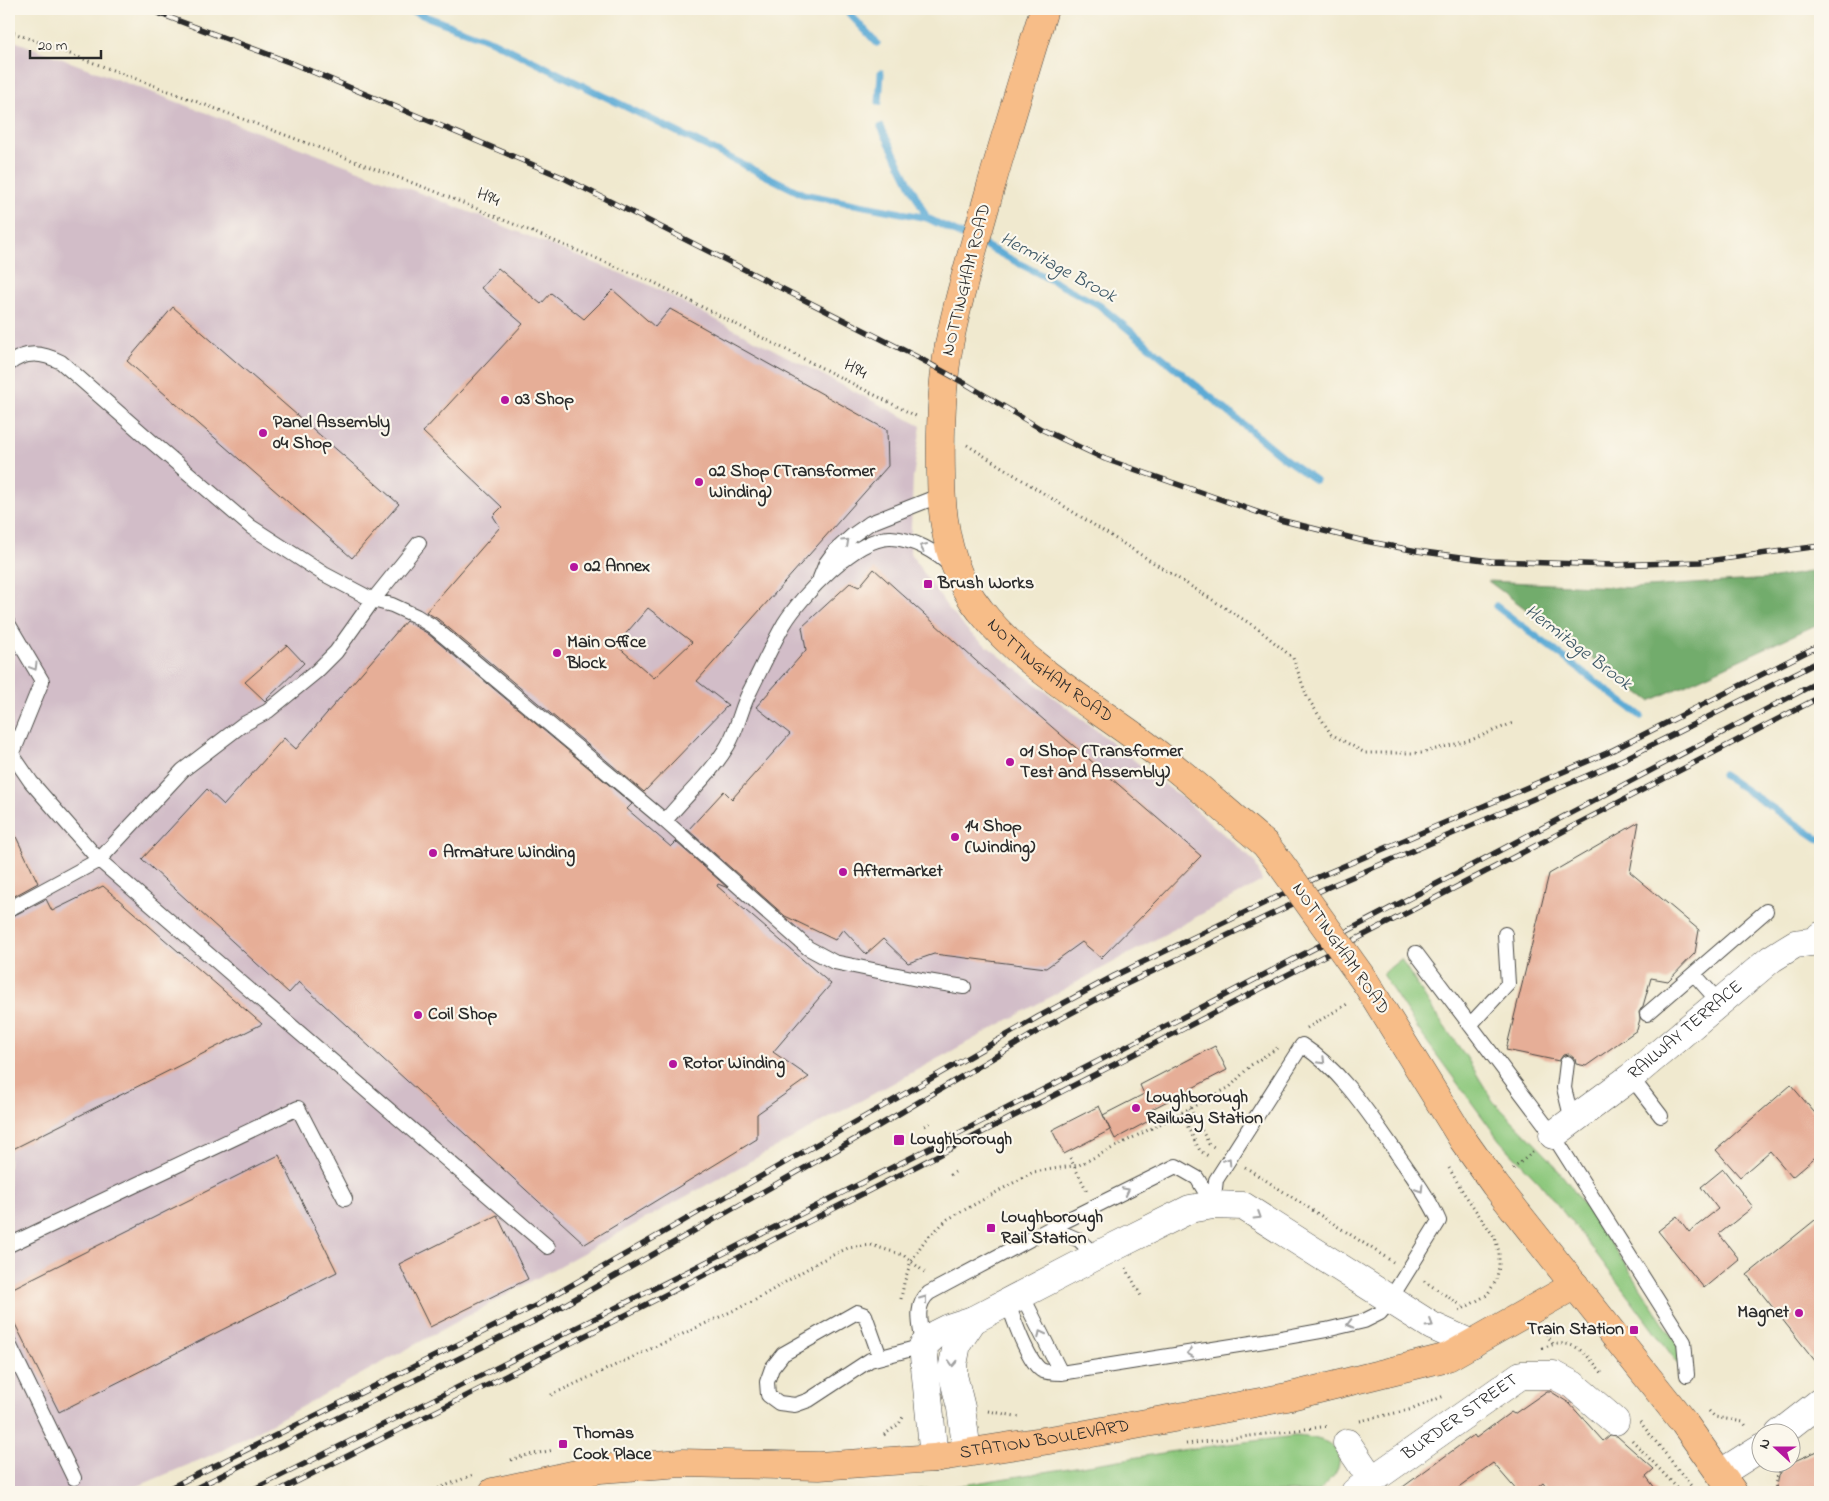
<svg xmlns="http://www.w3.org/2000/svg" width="1829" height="1501" font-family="'Indie Flower',sans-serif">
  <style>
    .industrial { fill: #d2bdc8 }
    .green { fill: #8dc87d; stroke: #5c7a54 }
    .forest { fill: #72ac6c; stroke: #4e6c4c }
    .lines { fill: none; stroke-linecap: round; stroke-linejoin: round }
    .stream { stroke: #5baad5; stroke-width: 7 }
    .building { fill: #e6ae97; fill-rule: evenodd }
    .lane-casing { stroke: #494844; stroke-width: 16 }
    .street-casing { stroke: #494844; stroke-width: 29 }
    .primary-casing { stroke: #494844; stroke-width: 29 }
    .path { stroke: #494844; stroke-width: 3; stroke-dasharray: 1 4; stroke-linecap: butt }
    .lane { stroke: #fff; stroke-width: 14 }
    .street { stroke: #fff; stroke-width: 28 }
    .primary { stroke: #f7bd88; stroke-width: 28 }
    .rail-casing { stroke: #2b2b2b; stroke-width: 5.5 }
    .rail { stroke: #fbf7ec; stroke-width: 4; stroke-dasharray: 11; stroke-linecap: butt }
    .primary-bridge-casing { stroke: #494844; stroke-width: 29; stroke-linecap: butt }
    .primary-bridge { stroke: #f7bd88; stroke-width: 28 }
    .oneway { stroke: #a0a0a0 }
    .poi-dot { fill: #b5179e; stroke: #fbf7ec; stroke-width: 2 }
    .labels { text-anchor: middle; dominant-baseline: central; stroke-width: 4.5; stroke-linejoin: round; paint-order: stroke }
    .street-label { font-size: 18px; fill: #2b2b2b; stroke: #fbf7ec }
    .poi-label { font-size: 18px; font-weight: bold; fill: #2b2b2b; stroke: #fbf7ec; text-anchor: start }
    .water-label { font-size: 19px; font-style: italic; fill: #3c5766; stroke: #fbf7ec }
  </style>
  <rect width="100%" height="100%" fill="#fbf7ec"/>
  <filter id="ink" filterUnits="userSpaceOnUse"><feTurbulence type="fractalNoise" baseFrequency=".02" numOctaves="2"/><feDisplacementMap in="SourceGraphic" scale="10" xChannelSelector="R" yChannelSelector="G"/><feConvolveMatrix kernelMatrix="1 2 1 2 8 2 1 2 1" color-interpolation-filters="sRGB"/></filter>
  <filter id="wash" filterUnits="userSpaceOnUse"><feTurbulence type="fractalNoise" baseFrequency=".0096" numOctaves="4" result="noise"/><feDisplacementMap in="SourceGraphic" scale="20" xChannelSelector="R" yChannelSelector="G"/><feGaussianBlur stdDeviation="1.12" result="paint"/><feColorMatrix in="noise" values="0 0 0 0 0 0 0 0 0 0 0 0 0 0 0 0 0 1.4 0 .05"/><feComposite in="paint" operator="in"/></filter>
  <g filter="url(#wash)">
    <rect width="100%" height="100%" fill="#f0e9cf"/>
    <path class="industrial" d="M9,39L444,202L647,284L921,426L913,477L910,553L948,608L970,633L1096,730L1187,802L1255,862L1262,881L221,1451L124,1492H9Z"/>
    <path class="green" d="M1401,959L1436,1015L1467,1058L1493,1101L1548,1157L1569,1184L1628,1268L1683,1353L1679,1365L1592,1248L1540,1183L1500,1141L1422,1035L1382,974Z
      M1295,1436C1313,1437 1346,1441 1338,1468C1335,1477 1324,1486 1318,1492H897L957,1486L1188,1449Z"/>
    <path class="forest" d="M1820,570V623L1650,701L1488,581L1633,588L1769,579Z"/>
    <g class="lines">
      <path class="stream" d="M406,9L492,41L803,194L927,218
        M845,9L877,43
        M879,102L881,73
        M881,127L927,218L970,239
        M980,243L1099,305L1284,458L1315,480
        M1496,606L1641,716
        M1723,775L1820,840"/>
    </g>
    <g id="blocks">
      <path class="building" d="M498,268L541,304L551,293L584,319L613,290L655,327L670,309L887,430L888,466L697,681L728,705L644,792L438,619L426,612L500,527L493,516L502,507L423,432L523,324L481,288ZM648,608L692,642L654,678L616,645Z
        M173,307L399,504L352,558L127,361Z
        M874,569L985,669L1201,856L1101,958L1082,942L1046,968L934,954L908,963L883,939L866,954L843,929L835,940L785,916L688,830L724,791L732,799L790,734L756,707L806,650L802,627L850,583L859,587Z
        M406,621L427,633L632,804L627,809L671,847L676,842L728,888L718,884L717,886L831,984L773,1052L809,1077L757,1114V1139L585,1244L299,982L289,993L142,859L207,789L224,805L284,738L296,749Z
        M287,645L304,663L265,701L245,682Z
        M9,822L38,883L9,899Z
        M1639,822L1630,872L1699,930L1695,953L1668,981L1651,978L1643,1006L1639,1012L1640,1019L1637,1030L1586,1066L1576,1064L1575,1059L1569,1054L1563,1055L1559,1061L1506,1050L1549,874Z
        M103,886L262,1024L9,1151V918L46,899L52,911Z
        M1215,1046L1227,1070L1152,1109L1156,1117L1115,1139L1103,1115L1144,1094L1140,1085Z
        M1791,1085L1820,1119V1153L1792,1177L1770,1151L1740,1177L1716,1150Z
        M1099,1106L1110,1130L1064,1154L1052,1130Z
        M279,1155L337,1272L59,1412L9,1312V1290Z
        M1723,1169L1753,1207L1719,1234L1739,1259L1704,1288L1658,1231L1677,1216L1689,1232L1718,1209L1701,1187Z
        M497,1215L528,1279L430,1327L399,1264Z
        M1820,1216V1367L1747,1275Z
        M1547,1391H1550L1569,1403L1603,1441L1610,1435L1617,1436L1654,1469L1646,1476L1658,1492H1550L1543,1483L1532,1492H1518L1493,1463L1453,1492H1396L1474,1435L1476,1438L1511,1412L1514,1414Z
        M1820,1450V1492H1776L1779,1475L1784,1468L1792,1462Z"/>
    </g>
  </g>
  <g filter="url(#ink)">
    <use href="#blocks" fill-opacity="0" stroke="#494844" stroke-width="1"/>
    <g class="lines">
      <g class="lane-casing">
        <path id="lane" d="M9,364C25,350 44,353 61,362L152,442L251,527L324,574L373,600L392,605L416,616L432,626L665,821L808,948L834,962L927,981L964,987
          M820,578L826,563L834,552L853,535L870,523L941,495
          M9,625L42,681L12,755
          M9,750L31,782L99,860L548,1247
          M665,821C685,796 712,773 728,745C739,726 741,707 751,689C762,667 772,645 784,624C801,596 856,537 891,538C914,539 936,552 952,567
          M9,909L99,860L183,770L242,725L268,711L317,671L336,652L373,600L419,543
          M1416,953L1553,1135L1684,1342L1687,1375
          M1694,974L1719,1002
          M1647,1014L1766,911
          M1470,1025L1508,984L1505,934
          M1567,1063L1564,1088L1572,1120
          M1631,1077L1661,1116
          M1051,1228L1079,1240L1096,1256
          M9,1245L298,1108L345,1199
          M1022,1295L1061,1373
          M1008,1303C1013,1318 1028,1361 1041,1370C1047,1373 1054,1373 1061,1373L1264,1341L1326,1330L1364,1321L1380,1313L1386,1306L1439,1221C1429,1197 1410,1173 1396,1152C1369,1114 1342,1071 1302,1045L1216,1180L1213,1205
          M9,1344L74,1478
          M880,1357L865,1315L857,1312L783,1354L772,1368L767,1382L768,1395L779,1403L795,1405L809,1400L870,1360L923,1346C921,1327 913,1306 929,1293L1051,1228L1176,1166L1197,1178L1213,1205"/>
      </g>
      <g class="street-casing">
        <g id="street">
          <path id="s1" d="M1553,1135L1631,1077L1771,959L1795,944L1818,941L1820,936"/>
          <path d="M1779,1434L1820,1402"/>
          <path d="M1347,1443L1372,1480"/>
          <path d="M967,1452L961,1408L953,1375V1365L957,1344L973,1320"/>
          <path d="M934,1458L923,1346L936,1334L948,1328L973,1320L1096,1256L1190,1209L1213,1205L1243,1206L1432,1326L1472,1344"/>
          <path d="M1721,1473L1762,1447"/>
          <path id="s2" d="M1355,1492L1521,1375H1554L1573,1385L1615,1421"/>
        </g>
      </g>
      <g class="primary-casing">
        <g id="primary">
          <path id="s3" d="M1044,9C1025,72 1005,136 987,200C974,248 958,296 949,345C941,388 940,430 941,474C941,521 949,572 980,610C1021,663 1085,700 1138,739C1182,771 1223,809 1265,844L1280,863"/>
          <path d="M1366,983L1463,1140L1495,1185L1684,1423L1733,1492"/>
          <path id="s4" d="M493,1492L600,1469L682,1463L819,1466L934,1458L1081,1435L1287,1397L1448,1357L1575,1285"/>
        </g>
      </g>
      <path class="path" d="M9,31L434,191L653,282L916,416
        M967,445L1257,628L1293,658L1307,697L1331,734L1365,753H1421L1471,740L1513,723
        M1307,1028L1349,1003
        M1190,1108L1209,1144L1214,1147
        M1181,1113L1200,1151L1210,1157
        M925,1126L930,1123
        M1070,1158L1087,1191
        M1245,1167L1393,1262
        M1449,1168L1463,1192L1495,1238L1499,1252V1267L1496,1281L1487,1295L1459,1311
        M1513,1169L1535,1150
        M950,1175L955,1172
        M1126,1268L1141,1296
        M1424,1281L1465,1308
        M901,1299L904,1283L911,1261L925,1240L948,1219L1033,1172L1079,1165L1160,1124L1230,1087L1251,1065L1277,1048
        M1544,1330L1553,1344
        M1542,1348C1573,1336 1584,1351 1603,1374
        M551,1395L754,1301L820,1261L848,1248L871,1245L903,1255L927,1274
        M988,1411L1021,1417
        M1709,1411L1715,1417L1743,1422L1747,1427
        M1360,1421L1413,1409L1444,1396
        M1640,1422L1696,1492
        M884,1435L899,1424L903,1417
        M1632,1440L1681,1492
        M1186,1444L1329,1426
        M511,1460L523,1456L554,1450
        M429,1492L473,1475
        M1776,1492L1775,1483L1780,1470L1777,1465"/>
      <use href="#lane" class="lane"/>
      <use href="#street" class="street"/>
      <use href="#primary" class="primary"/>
      <g class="rail-casing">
        <path id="rail" d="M147,9L294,64L562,177L919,358L966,384L1041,429L1105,459L1280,520L1360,540L1417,551L1491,561L1613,565L1700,562L1820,546
          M162,1492L537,1305L1038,1017L1114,976L1318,877L1607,753L1820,645
          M188,1492L543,1317L880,1125L1045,1027L1120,987L1326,888L1612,765L1820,661
          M248,1492C606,1314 963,1133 1317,947C1485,859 1652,769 1820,681
          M276,1492C793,1232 1307,966 1820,697"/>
      </g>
      <use href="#rail" class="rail"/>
      <g class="primary-bridge-casing">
        <path id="primary-bridge" d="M1280,863L1366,983"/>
      </g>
      <use href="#primary-bridge" class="primary-bridge"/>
    </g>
    <defs><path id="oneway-chevron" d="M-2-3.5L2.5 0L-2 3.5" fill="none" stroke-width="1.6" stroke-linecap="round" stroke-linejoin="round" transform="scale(1.25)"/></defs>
    <g class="oneway">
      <use href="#oneway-chevron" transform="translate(846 542) rotate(-43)"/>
      <use href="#oneway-chevron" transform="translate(923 547) rotate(-156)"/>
      <use href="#oneway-chevron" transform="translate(34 667) rotate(59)"/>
      <use href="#oneway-chevron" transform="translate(1322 1061) rotate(45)"/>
      <use href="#oneway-chevron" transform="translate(1228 1161) rotate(-57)"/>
      <use href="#oneway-chevron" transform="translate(1420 1189) rotate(58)"/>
      <use href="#oneway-chevron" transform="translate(1126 1191) rotate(-27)"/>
      <use href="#oneway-chevron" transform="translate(1258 1216) rotate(32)"/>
      <use href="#oneway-chevron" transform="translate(924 1299) rotate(-54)"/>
      <use href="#oneway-chevron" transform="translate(1350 1324) rotate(166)"/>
      <use href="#oneway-chevron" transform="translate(1430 1324) rotate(31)"/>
      <use href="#oneway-chevron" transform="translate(1041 1334) rotate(-117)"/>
      <use href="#oneway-chevron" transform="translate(1190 1353) rotate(171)"/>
      <use href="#oneway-chevron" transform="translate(953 1363) rotate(93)"/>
    </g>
  </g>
  <g class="poi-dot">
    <circle cx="505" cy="400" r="5"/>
    <circle cx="263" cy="433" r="5"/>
    <circle cx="699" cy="482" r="5"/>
    <circle cx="574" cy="567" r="5"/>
    <rect x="923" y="579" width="10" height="10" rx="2.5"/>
    <circle cx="557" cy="653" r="5"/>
    <circle cx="1010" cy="762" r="5"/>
    <circle cx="955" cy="837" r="5"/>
    <circle cx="433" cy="853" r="5"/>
    <circle cx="843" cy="872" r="5"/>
    <circle cx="418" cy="1015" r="5"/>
    <circle cx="673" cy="1064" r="5"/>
    <circle cx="1136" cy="1108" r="5"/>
    <rect x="893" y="1134" width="12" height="12" rx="2.5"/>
    <rect x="986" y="1223" width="10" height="10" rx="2.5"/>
    <circle cx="1799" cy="1313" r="5"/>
    <rect x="1629" y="1325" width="10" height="10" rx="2.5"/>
    <rect x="558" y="1439" width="10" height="10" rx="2.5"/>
  </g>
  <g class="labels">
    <g class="street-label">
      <text transform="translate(488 198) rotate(23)">H94</text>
      <text transform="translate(967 280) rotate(-76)">NOTTINGHAM ROAD</text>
      <text transform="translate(855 370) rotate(27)">H94</text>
      <text stroke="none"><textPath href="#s3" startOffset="716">NOTTINGHAM ROAD</textPath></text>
      <text transform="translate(1340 949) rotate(55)">NOTTINGHAM ROAD</text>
      <text stroke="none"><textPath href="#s1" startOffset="169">RAILWAY TERRACE</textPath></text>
      <text stroke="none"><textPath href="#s2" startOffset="129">BURDER STREET</textPath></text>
      <text stroke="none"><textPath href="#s4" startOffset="556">STATION BOULEVARD</textPath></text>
    </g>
    <g class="poi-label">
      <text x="515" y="400">03 Shop</text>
      <text x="273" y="423">Panel Assembly<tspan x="273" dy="21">04 Shop</tspan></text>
      <text x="709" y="472">02 Shop (Transformer<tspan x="709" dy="21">Winding)</tspan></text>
      <text x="584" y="567">02 Annex</text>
      <text x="938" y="584">Brush Works</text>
      <text x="567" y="643">Main Office<tspan x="567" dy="21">Block</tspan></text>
      <text x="1020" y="752">01 Shop (Transformer<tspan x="1020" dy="21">Test and Assembly)</tspan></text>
      <text x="965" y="827">14 Shop<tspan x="965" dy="21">(Winding)</tspan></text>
      <text x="443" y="853">Armature Winding</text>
      <text x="853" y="872">Aftermarket</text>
      <text x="428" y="1015">Coil Shop</text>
      <text x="683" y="1064">Rotor Winding</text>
      <text x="1146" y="1098">Loughborough<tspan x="1146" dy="21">Railway Station</tspan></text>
      <text x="910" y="1140">Loughborough</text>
      <text x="1001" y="1218">Loughborough<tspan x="1001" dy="21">Rail Station</tspan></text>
      <text x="1789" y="1313" text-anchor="end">Magnet</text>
      <text x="1624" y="1330" text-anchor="end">Train Station</text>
      <text x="573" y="1434">Thomas<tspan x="573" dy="21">Cook Place</tspan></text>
    </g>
    <g class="water-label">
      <text transform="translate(1058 268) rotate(28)">Hermitage Brook</text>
      <text transform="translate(1578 648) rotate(37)">Hermitage Brook</text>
    </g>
  </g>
  <rect width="1829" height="1501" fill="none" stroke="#fbf7ec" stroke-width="30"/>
  <g transform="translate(1776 1448) rotate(291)"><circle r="24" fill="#fbf7ec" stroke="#a8a59f"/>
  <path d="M0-4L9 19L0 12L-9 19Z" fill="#b5179e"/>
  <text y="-8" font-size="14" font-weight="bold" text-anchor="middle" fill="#2b2b2b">N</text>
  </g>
  <path d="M30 50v8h71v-8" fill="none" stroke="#2b2b2b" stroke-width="2.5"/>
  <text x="38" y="50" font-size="15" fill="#2b2b2b" stroke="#fbf7ec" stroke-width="4" paint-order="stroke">20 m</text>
</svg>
